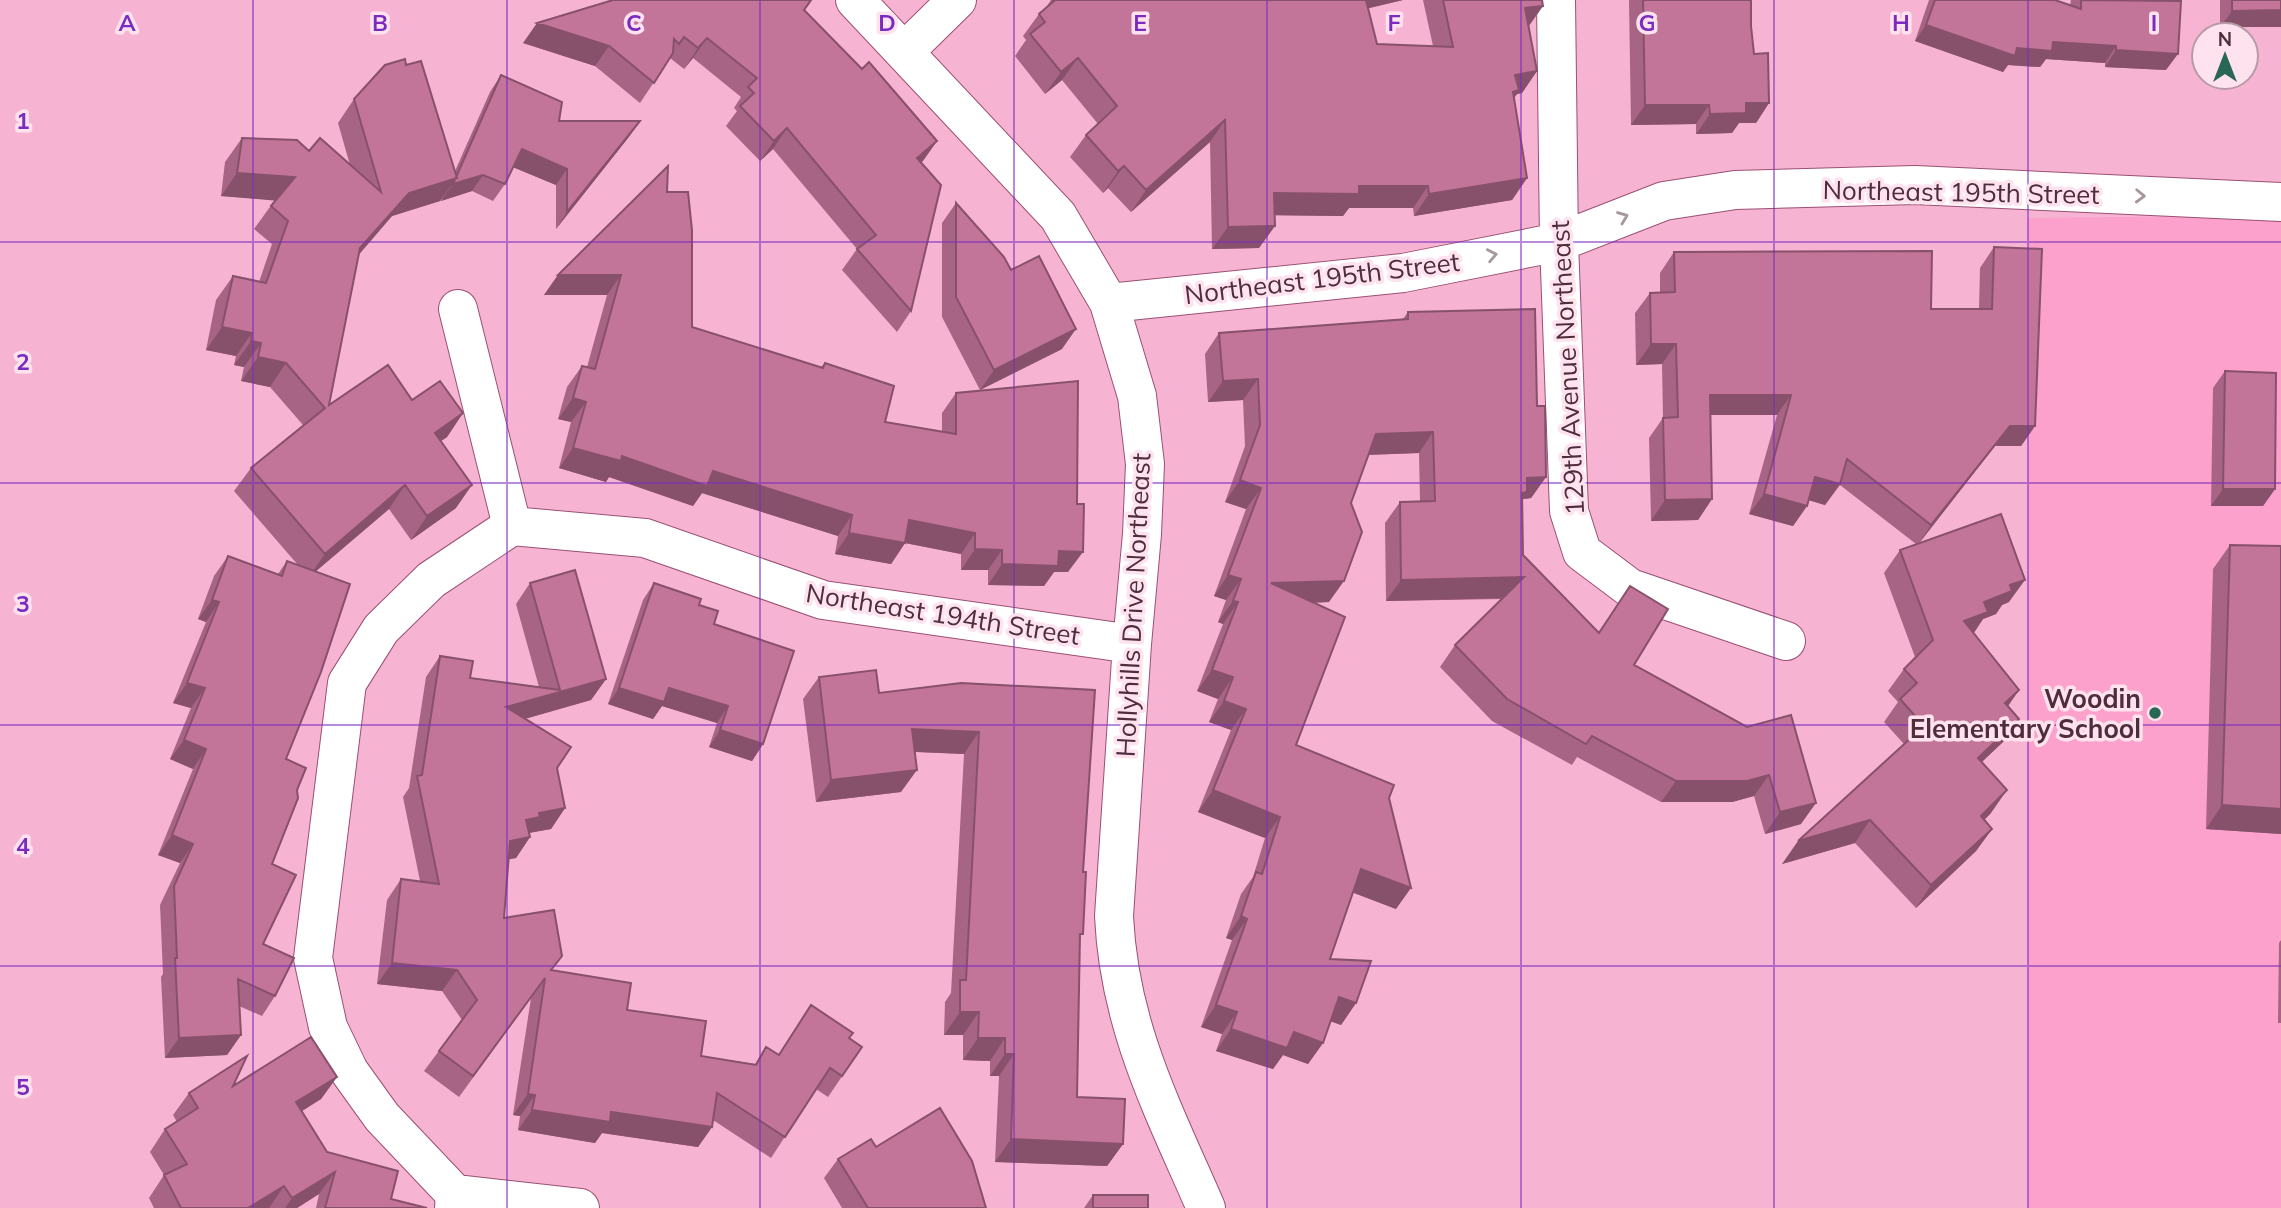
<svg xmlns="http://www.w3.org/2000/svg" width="2281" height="1208" font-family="Mulish,sans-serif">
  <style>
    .built { fill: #fca1cb }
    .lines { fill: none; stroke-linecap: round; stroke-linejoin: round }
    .minor-casing { stroke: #9a5074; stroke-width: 40 }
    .minor { stroke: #fff; stroke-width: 38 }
    .wall { fill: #a76484 }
    .shaded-wall { fill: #88516b }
    .building { fill: #c27499; stroke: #88516b; stroke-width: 2 }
    .oneway { stroke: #a7969e }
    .grid { fill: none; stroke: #7b2cbf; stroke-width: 2; stroke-opacity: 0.55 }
    .poi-dot { fill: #286754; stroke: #fee3ee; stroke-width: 2.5 }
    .labels { text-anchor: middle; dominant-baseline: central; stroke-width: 7; stroke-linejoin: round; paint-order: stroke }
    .street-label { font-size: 26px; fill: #4f2d3d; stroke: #fee3ee }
    .poi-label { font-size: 26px; font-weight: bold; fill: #4f2d3d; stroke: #fee3ee; text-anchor: end }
    .grid-label { font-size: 23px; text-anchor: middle; font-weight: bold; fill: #7b2cbf; stroke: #fee3ee; stroke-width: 7; stroke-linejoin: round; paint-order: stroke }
  </style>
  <rect width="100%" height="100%" fill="#f7b4d2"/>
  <path class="built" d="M2281,215V1208H2028V218Z"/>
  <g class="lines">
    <g class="minor-casing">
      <path id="minor" d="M855,0L1058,216L1109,303L1137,396L1145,464L1142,534L1132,644L1114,916C1119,1026 1163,1109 1206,1208
        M1556,0L1559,242L1569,511L1582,552L1630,588L1786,641
        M904,52L957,0
        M1109,303L1403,273L1559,242L1664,201L1735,190L1915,185L2281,202
        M458,309L512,526
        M512,526L645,538L823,600L1132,644
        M455,1194L580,1208
        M454,1208L455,1194L382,1117L349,1071L328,1027L313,958L347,683L381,629L431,580L512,526"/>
    </g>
    <use href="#minor" class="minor"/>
  </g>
  <path class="wall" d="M609,0H812L805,10L862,69L937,141L921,163L911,311L897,332L842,270L857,249L773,149L760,161L726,126L737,111L734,108L741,97L693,58L684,69L670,58L640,103L595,66L523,43L609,1Z
    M1051,0H1403L1368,8L1377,44L1433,46L1423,0H1542L1543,6L1529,26L1537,71L1522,93L1517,94L1514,98L1527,178L1512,200L1414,216L1413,208H1349L1343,216L1274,215L1259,248L1212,249L1210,142L1131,212L1108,188L1103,193L1070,157L1086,135L1098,124L1062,80L1045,94L1015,56L1026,40L1023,36L1039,14L1045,9Z
    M1629,0H1751V26L1754,54L1769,103L1756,123H1739L1732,133L1696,134V124L1631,125Z
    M1929,0H2055L2070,5L2071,0H2168L2166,70L2105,67V63L2046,59L2040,67L2008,65L2003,72L1915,41Z
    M2220,0H2281L2220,27Z
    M501,75L559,121H640L628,138L556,229V185L513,167L505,184L493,201L472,191L441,201L443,198L440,201L392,216L359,254L329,405L412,400L463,413L447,437L441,441L456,508L411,540L389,509L315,572L286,759L297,790L272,864L263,944L275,996L262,1016L239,1006L241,1035L227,1055L165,1058L161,977L163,974L160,905L180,863L158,855L193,769L170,759L191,708L173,703L206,622L198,619L214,576L228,556L278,574L287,561L298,565L234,491L251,468L303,425L270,387L241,381L244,367L234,365L236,356L206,350L216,300L233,276L259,282L272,244L254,229L275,200L221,196L225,162L242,138L309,151L350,165L338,123L354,99L455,171L490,92Z
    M667,192L692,327L821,367L825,363L885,422L942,432V413L956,393L1068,572H1054L1044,586L988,585V570H961V554L905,543L891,564L835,554L838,536L702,493L693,506L609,477L606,482L559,468L571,422L558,419L567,387L582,366L587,367L607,295H544L558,275Z
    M956,203L1011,270L1062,349L980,390L942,317V223Z
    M1994,247L2035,426L2021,446H1995L1919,543L2009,602L2002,605L1996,614L1983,619L1974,633L2019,690L2008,706L2019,719L2003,742L1981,762L1991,813L1984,820L1992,829L1976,851L1916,908L1855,843L1782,864L1904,744L1884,722L1898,702L1888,691L1904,669L1915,657L1884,573L1900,550L1916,544L1840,485L1825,505L1809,500L1807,506L1793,526L1749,514L1777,415H1710L1712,499L1698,520L1651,521L1649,438L1663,418L1662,364L1636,365L1635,313L1650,293L1660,292V273L1674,252L1931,309H1979L1980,268Z
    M1408,312L1537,406L1546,477L1531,498L1523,499L1522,500L1523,555L1598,633L1630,586L1634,665L1747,727L1801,824L1765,834L1754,796L1732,802H1661L1577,757L1572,765L1492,721L1440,667L1455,645L1502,599L1386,601L1385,523L1400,502L1420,501L1419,453L1368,455L1351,503L1329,602L1314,603L1296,745L1389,798L1396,909L1352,892L1330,959L1356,1003L1341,1025L1331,1021L1323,1043L1308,1064L1283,1055L1273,1069L1216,1051L1222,1034L1201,1027L1232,940L1226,938L1241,894L1253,877L1265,838L1198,812L1231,730L1209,722L1218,699L1197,691L1223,624L1218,622L1226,600L1214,596L1246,509L1225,502L1245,446L1243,400L1208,402L1205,354L1219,333L1403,319Z
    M2225,371L2275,489L2263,506H2211L2213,388Z
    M2230,545L2281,585V834L2206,829L2213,569Z
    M530,583L606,679L591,700L525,719L557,768L565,808L551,829L529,833L530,837L516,858L508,859L504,918L552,970L627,1010L701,1056L755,1064L766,1047L778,1055L811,1005L849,1038L862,1047L828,1097L816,1089L771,1158L713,1120L712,1127L698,1147L602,1133L595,1143L518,1130L520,1116L513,1115L531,998L459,1097L424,1071L462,1020L442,991L377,984L387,900L401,879L420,881L403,797L409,788L426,677L440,656L470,678L539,687L516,604Z
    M654,583L699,605L714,624L763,744L752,761L709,747L717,723L662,706L653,719L608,704L643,600Z
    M819,677L879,693L961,683L1083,872L1080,939L1077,1097L1123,1144L1107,1166L995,1162L999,1076H990V1061L963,1060V1035H944L945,1002L951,993L964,754L915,752L901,792L816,802L803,699Z
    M2281,940V1023H2278L2279,943Z
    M337,1077L321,1099L302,1111L327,1152L391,1199L427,1208H316L319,1194L297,1208H154L149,1198L164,1175L150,1152L165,1129L177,1122L173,1115L189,1093L233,1086Z
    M876,1147L986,1208H842L824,1178L838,1159Z
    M1093,1195L1148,1208H1084Z"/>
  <path class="shaded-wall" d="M1358,0H1403L1349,13Z
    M1543,6L1527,28L1525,8Z
    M2281,10V27H2220L2232,11Z
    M537,23L609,46L595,66L523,43Z
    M1926,25L2017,48L2053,42L2116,46L2105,63L2046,59L2040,67L2008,65L2003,72L1915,41Z
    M707,38L693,58L684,69L698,48Z
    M2116,50L2178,54L2166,70L2105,67Z
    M1078,58L1062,80L1045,94L1061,72Z
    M1537,71L1522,93L1517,94L1504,112L1515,75Z
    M1746,103H1769L1756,123H1739L1732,133L1696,134L1710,114Z
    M1645,105H1709L1696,124L1631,125Z
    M1225,120L1210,142L1131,212L1146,190Z
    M640,121L628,138L556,229L567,212Z
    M787,128L773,149L760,161L774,141Z
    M937,141L923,161L903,178L917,158Z
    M522,149L567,169L556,185L510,166Z
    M1124,166L1108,188L1103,193L1118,171Z
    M237,173L295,177L279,201L221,196Z
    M483,175L472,191L441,201L453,184Z
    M457,178L440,201L392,216L344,272L360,248L409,193Z
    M1527,178L1512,200L1414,216L1429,194Z
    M1359,186H1428L1413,208H1349L1343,216L1258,215L1274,193Z
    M1275,226L1259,248L1212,249L1228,227Z
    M558,275H621L607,295H544Z
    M222,327L252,333L236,356L206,350Z
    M1076,329L1062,349L980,390L994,370Z
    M251,341L261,343L244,367L234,365Z
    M1651,344H1676L1662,364L1636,365Z
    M258,357L286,363L270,387L241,381Z
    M1258,379L1243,400L1208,402L1223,381Z
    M1710,395H1791L1777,415H1695Z
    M573,398L586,402L571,422L558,419Z
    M463,413L447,437L419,456L435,433Z
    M2010,426H2035L2021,446H1995L1917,546L1931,525Z
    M1433,432L1419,453L1361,455L1376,434Z
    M573,448L713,471L852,515L838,536L702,493L693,506L609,477L606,482L559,468Z
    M1546,477L1531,498L1523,499L1513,514L1527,478Z
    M1815,477L1840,484L1825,505L1801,498Z
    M1240,480L1261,488L1246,509L1225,502Z
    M405,485L389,509L308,578L325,554Z
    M472,485L456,508L411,540L427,516Z
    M2223,489H2275L2263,506H2211Z
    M1764,494L1807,506L1793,526L1749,514Z
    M1712,499L1698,520L1651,521L1665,500Z
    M909,520L975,533L961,554L895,541Z
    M849,533L905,543L891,564L835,554Z
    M975,549L1002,550L988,570H961Z
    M1059,551L1083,552L1068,572H1054L1044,586L988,585L1002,564Z
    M1228,575L1241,579L1226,600L1214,596Z
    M1524,577L1509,598L1386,601L1401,580Z
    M2025,580L2009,602L2002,605L1996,614L1983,619L1972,635L1964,621L1984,602L2010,585Z
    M1344,581L1329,602L1256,604L1271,583Z
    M212,600L219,602L206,622L198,619Z
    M1233,601L1238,602L1223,624L1218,622Z
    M1212,670L1233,677L1218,699L1197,691Z
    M606,679L591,700L492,728L506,707Z
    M187,683L205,688L191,708L173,703Z
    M619,688H669L728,706L717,723L662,706L653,719L608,704Z
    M2019,690L2003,713L2005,703Z
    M1224,701L1246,709L1231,730L1209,722Z
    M2019,719L2003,742L1962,781L1978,758Z
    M912,729L979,732L964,754L897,751Z
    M720,730L763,744L752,761L709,747Z
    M184,740L206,749L193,769L170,759Z
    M917,770L901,792L816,802L831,780Z
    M1769,775L1754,796L1732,802H1661L1676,781Z
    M1213,790L1280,817L1265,838L1198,812Z
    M2007,790L1991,813L1965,839L1981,816Z
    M1816,803L1801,824L1765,834L1780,812Z
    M2222,805L2281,809V834L2206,829Z
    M565,808L551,829L528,833L526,820L539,813Z
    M1870,820L1855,843L1782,864L1798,841Z
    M1992,829L1976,851L1916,908L1931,885Z
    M172,835L193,844L180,863L158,855Z
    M530,837L516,858L495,862L510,841Z
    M1361,869L1411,888L1396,909L1346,890Z
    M1241,916L1247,919L1232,940L1226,938Z
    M392,963L457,970L442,991L377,984Z
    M1339,997L1356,1003L1341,1025L1324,1019Z
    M1216,1005L1237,1012L1222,1034L1201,1027Z
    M960,1012H979L963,1035H944Z
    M1231,1029L1294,1032L1323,1043L1308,1064L1283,1055L1273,1069L1216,1051Z
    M241,1035L227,1055L165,1058L179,1038Z
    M978,1038H1005L990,1061L963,1060Z
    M1005,1054H1014L999,1076H990Z
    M337,1077L321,1099L281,1124L296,1102Z
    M528,1094L535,1095L520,1116L513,1115Z
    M532,1110L611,1112L712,1127L698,1147L602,1133L595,1143L518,1130Z
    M1011,1139L1123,1144L1107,1166L995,1162Z
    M335,1172L319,1194L297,1208H285L292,1198Z
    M284,1186L269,1208H248Z"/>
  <path class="building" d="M613,0H811L804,10L862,69L869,62L937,141L917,158L941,185L911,311L857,249L876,235L787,128L774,141L740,106L754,93L748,87L757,78L707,38L698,48L684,37L679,44L674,39L673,53L654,83L609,46L537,23Z
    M1053,0H1366L1377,44L1453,47L1443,0H1542L1543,6L1525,8L1537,71L1515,75L1519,90L1513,92L1527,178L1429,194L1428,186H1359V194L1274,193L1275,226L1228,227L1225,120L1146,190L1124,166L1118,171L1086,135L1117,106L1078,58L1061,72L1030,34L1045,22L1039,14L1054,1Z
    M1643,0H1751V26L1754,54L1768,53L1769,103H1746V113L1710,114L1709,105H1645Z
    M1935,0H2055L2081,9V0L2181,1L2178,54L2116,50V46L2053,42L2052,51L2017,48L2015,56L1926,25Z
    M2232,0H2281V10L2232,11Z
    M405,59L406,65L421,61L457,178L409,193L360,248L329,405L388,365L412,400L440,381L463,413L435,433L472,485L427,516L405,485L325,554L251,468L325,408L286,363L258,357L261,343L251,341L252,333L222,327L233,276L266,283L288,221L271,206L295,177L237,173L242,138L297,140L309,151L320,138L381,192L354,99L385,65Z
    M501,75L562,102L559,121H640L567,212V169L522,149L505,184L483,175L453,184Z
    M668,166L667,192H688L692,230V327L823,368L825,363L894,386L885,422L956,434V393L1078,381L1077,504H1084L1083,552L1059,551L1058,566L1002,564V550L975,549V533L909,520L905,543L849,533L852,515L713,471L707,486L622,456L621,461L573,448L586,402L573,398L582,366L595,369L621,275H558Z
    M956,203L1004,257L1011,270L1039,256L1076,329L994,370L956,297Z
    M1994,247L2042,249L2035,426H2010L1931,525L1847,459L1840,484L1815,477L1807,506L1764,494L1791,395H1710L1712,499L1665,500L1663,418L1678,417L1676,344H1651L1650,293L1675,292L1674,252L1932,251L1931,309H1992Z
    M1535,309L1537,406H1545L1546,477L1527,478V492L1522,493L1523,555L1599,633L1630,586L1668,609L1634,665L1747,727L1791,715L1816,803L1780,812L1769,775L1747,781H1676L1592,736L1586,744L1507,699L1455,645L1524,577L1401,580L1400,502L1435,501L1433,432L1376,434L1351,503L1362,532L1344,581L1271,583L1345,617L1296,745L1394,785L1389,798L1411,888L1361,869L1330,959L1371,961L1356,1003L1339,997L1323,1043L1294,1032L1287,1048L1231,1029L1237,1012L1216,1005L1247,919L1241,916L1256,872L1262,874L1280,817L1213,790L1246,709L1224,701L1233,677L1212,670L1238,602L1233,601L1241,579L1228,575L1261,488L1240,480L1260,425L1258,379L1223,381L1219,333L1408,319V312Z
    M2225,371L2276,373L2275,489H2223Z
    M2001,514L2025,580L2010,585L2012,591L1984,602L1988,612L1964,621L2019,690L2005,703L2019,719L1978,758L2007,790L1981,816L1992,829L1931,885L1870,820L1798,841L1924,726L1900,699L1917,683L1904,669L1933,640L1900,550Z
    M2230,545L2281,546V809L2222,805Z
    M228,556L282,576L287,561L350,584L321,672L286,759L306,768L297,790L298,798L272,864L296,875L263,944L294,958L275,996L238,979L241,1035L179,1038L175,958H177L174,886L193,844L172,835L206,749L184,740L205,688L187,683L219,602L212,600Z
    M575,570L606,679L506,707L571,747L557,768L565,808L539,813L540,817L526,820L530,837L510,841L504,918L554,910L562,956L551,970L631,983L627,1010L706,1021L701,1056L756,1065L766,1047L779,1055L811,1005L853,1033L849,1038L862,1047L842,1076L830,1068L785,1137L717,1093L712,1127L611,1112L610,1122L532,1110L535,1095L528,1094L545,978L473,1076L439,1051L477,1000L457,970L392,963L401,879L439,884L417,776L422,775L440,656L473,661L470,678L560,690L530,583Z
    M654,583L701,599L699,605L718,611L714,624L794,651L763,744L720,730L728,706L669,688L664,702L619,688Z
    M876,670L879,693L961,683L1095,690L1083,872H1086L1083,934H1080L1077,1097L1125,1099L1123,1144L1011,1139L1014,1054H1005V1038H978L979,1012H960V980H966L979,732L912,729L917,770L831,780L819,677Z
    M311,1037L337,1077L296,1102L327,1152L398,1171L391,1199L427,1208H325L335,1172L292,1198L284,1186L248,1208H181L164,1175L187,1164L165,1129L198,1108L189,1093L247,1056L233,1086Z
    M940,1108L972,1161L986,1208H868L838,1159L871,1139L876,1147Z
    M1093,1195H1148V1208H1093Z"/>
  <defs><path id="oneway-chevron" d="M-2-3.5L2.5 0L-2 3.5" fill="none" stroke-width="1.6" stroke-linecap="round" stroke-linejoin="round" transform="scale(1.75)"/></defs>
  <g class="oneway">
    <use href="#oneway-chevron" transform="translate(2140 196) rotate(2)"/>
    <use href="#oneway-chevron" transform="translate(1623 217) rotate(-21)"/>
    <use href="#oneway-chevron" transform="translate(1492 255) rotate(-11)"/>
  </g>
  <path class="grid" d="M253,0V1208M507,0V1208M760,0V1208M1014,0V1208M1267,0V1208M1521,0V1208M1774,0V1208M2028,0V1208M0,242H2281M0,483H2281M0,725H2281M0,966H2281"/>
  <circle class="poi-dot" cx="2155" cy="713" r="7"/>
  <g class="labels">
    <g class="street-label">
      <text transform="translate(1961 192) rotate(1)">Northeast 195th Street</text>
      <text transform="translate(1322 278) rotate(-7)">Northeast 195th Street</text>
      <text transform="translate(1567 368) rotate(-93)">129th Avenue Northeast</text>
      <text transform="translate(1133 605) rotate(-87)">Hollyhills Drive Northeast</text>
      <text transform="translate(943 614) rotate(9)">Northeast 194th Street</text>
    </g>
    <g class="poi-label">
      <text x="2141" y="698">Woodin<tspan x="2141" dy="30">Elementary School</tspan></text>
    </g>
  </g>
  <g class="grid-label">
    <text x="127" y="31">A</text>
    <text x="380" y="31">B</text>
    <text x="634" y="31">C</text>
    <text x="887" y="31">D</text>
    <text x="1140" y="31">E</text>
    <text x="1394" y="31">F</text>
    <text x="1647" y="31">G</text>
    <text x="1901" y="31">H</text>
    <text x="2154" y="31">I</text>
    <text x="23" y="129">1</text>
    <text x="23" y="370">2</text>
    <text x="23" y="612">3</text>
    <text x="23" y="854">4</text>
    <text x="23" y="1095">5</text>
  </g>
  <g transform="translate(2225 56)"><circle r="33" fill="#fee3ee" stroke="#b89aa7" stroke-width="2"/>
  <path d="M0-5L12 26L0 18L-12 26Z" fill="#286754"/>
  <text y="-10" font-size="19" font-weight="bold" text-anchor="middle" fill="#4f2d3d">N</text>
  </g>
</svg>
